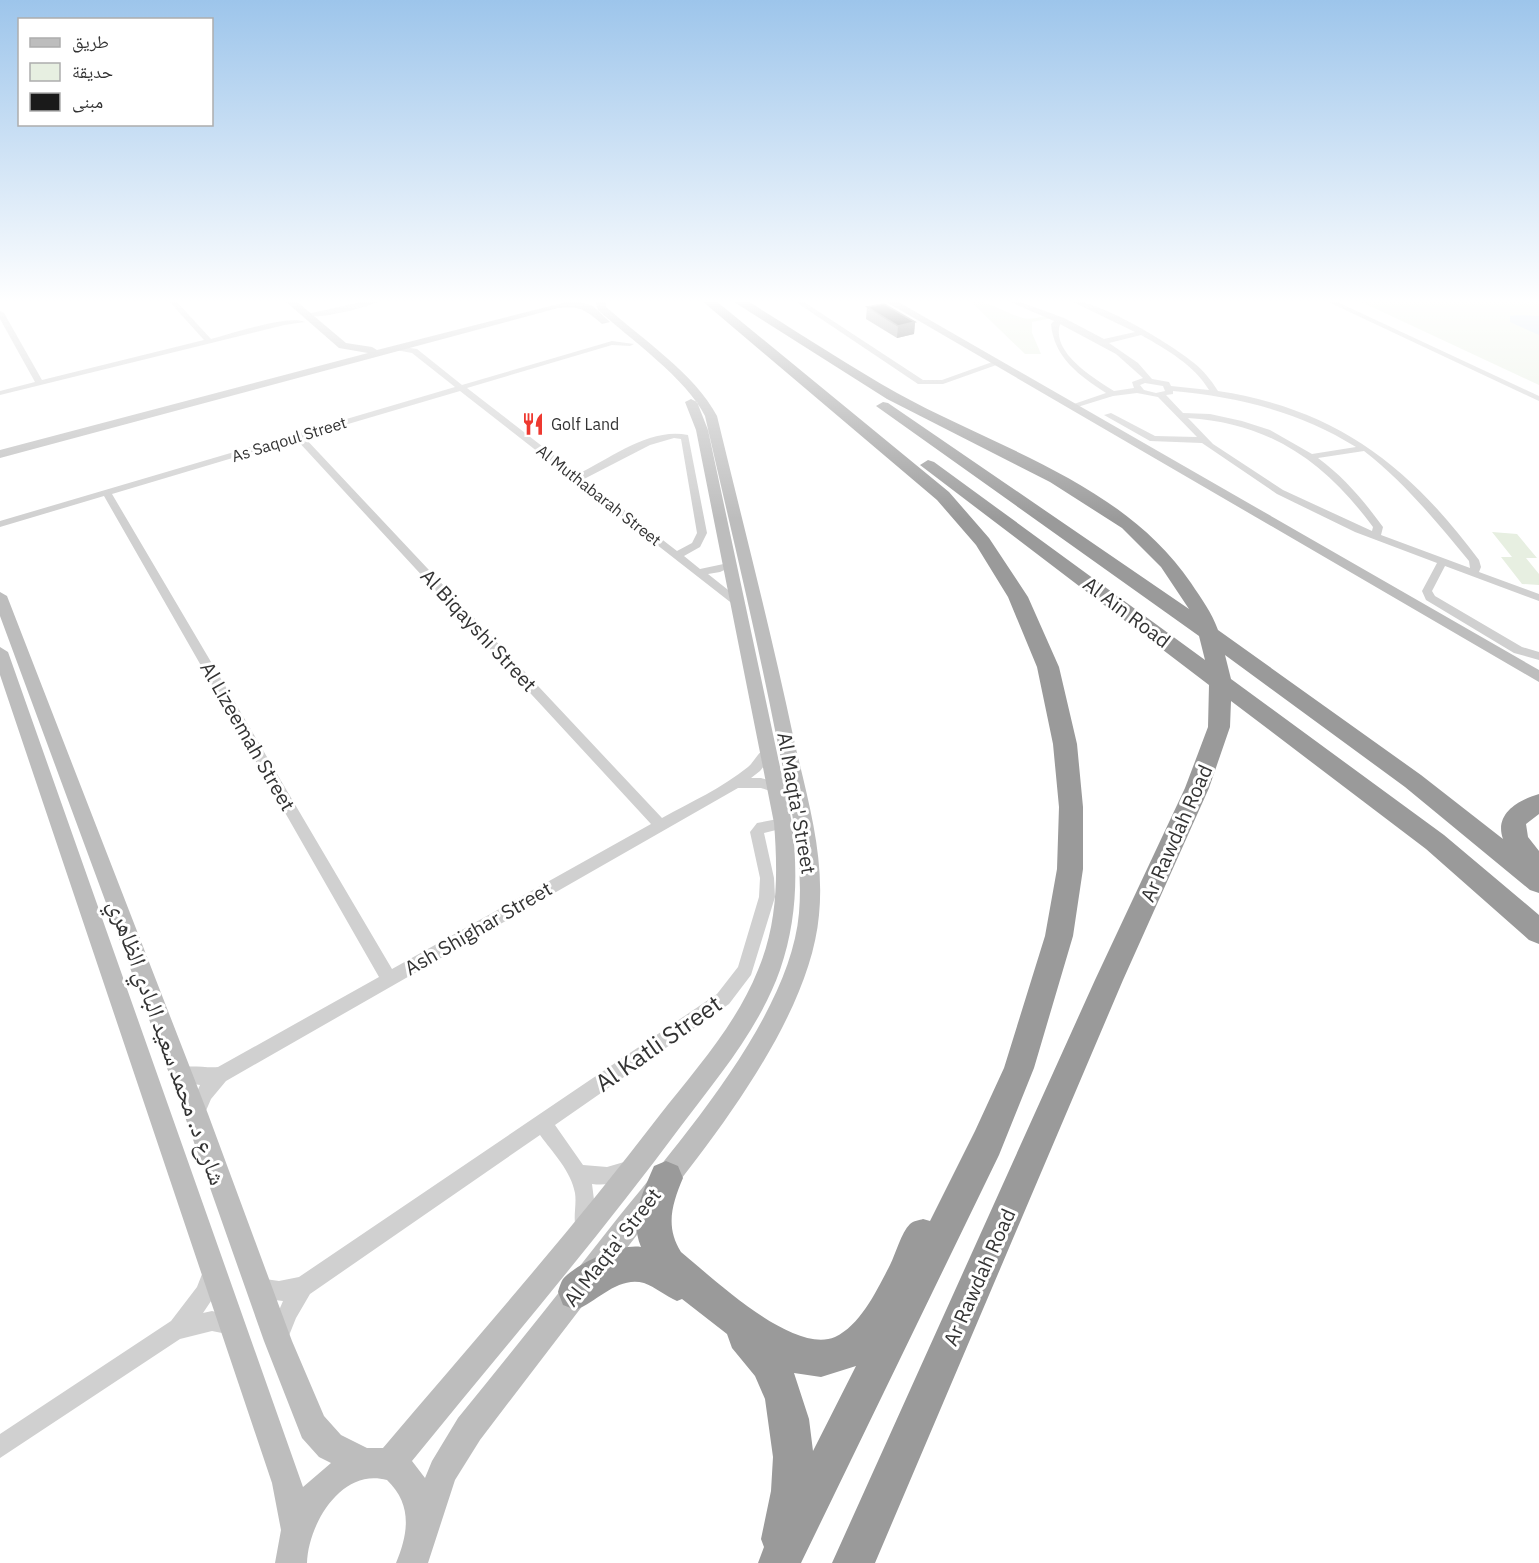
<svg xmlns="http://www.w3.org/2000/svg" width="1539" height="1563" font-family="'IBM Plex Sans','Noto Naskh Arabic',sans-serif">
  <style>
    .green { fill: #e7efe1 }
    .water { fill: #cddeef }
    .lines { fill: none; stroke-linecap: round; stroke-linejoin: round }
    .street { fill: #d0d0d0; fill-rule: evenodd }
    .secondary { fill: #bdbdbd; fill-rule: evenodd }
    .highway { fill: #9a9a9a; fill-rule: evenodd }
    .wall { fill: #8c8c8c }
    .shaded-wall { fill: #5f5f5f }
    .building { fill: #1a1a1a; stroke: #5f5f5f; stroke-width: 1.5 }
    .labels { text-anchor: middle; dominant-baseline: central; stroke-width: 6; stroke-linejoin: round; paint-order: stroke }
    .far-poi-label { font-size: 16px; fill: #333; stroke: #fff; text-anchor: start }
    .far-street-label { font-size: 16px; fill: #333; stroke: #fff }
    .street-label { font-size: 20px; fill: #333; stroke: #fff }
    .near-street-label { font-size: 24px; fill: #333; stroke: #fff }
  </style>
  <rect width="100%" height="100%" fill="#fff"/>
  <path class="green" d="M969,300C989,300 1004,313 1023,318C1033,321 1043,314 1052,318L1032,322V333L1041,354H1025Z
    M1357,300H1539V385Z
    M1492,532L1517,534L1537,558H1526L1539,574V585L1522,584L1501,557H1512Z"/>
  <path class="water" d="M1517,315L1539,316V335L1510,322V316Z"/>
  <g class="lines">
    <path class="street" d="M168,300H175L211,339C230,334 289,314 305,322L284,325L0,395V391L35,382L0,319V311L4,313L42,380L204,340Z
      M370,300H382C370,307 315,321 303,315Z
      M793,300H801L923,380H942L995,361L1002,363L943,384H918Z
      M1006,300H1015L1064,318L1104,339L1135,332L1069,300C1098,300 1170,343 1194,363C1204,371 1211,380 1218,391C1337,409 1409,466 1479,560L1481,567L1479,572L1539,594V601L1445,566L1432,591L1435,596L1522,647L1539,652V660L1514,653L1426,600L1422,591L1437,563L1355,532L1277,494L1202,443L1150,441L1104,415L1111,413L1155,436L1197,437L1158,397L1137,393L1113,396L1071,409V405L1106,393C1080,376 1054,358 1051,324L1054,321ZM1060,324L1116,354L1143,378L1132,382L1134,388L1114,391C1094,378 1051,353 1060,324ZM1141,335C1166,349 1194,365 1209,390L1171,386L1169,382L1152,379L1138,363L1109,343ZM1145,383L1163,386L1165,391L1156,393L1144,390L1140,385ZM1173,391C1239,397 1300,412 1356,447L1312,454L1270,430L1242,421L1210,414L1183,413L1166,395L1173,394ZM1188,418C1270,423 1325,462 1373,527L1372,531L1283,490L1213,444ZM1364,451C1405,483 1436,521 1469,561L1470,568L1381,535L1383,527C1364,501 1344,477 1318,458Z
      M1324,300H1333L1539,396V401Z
      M612,341L634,344L630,346L612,345L467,388L578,474C611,458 650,427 688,435L707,533L700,547L684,556L700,569L733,562V566L720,572L708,574L742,601V605H734L460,391L304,437L662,818C691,802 722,788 748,767C755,761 759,750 768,747L775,752L760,771L751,778H761L781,784L783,788L776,793L761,788H738L226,1081L211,1099L202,1120L196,1123L190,1120L187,1114L200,1085L175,1081L172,1075L175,1069C187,1064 204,1068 218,1067L379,977L104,496L0,527V521L455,387L412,353L396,350V346L417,349L462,385ZM674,438L681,439L697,533L692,543L677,551L584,479L650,445ZM296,439L651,824L392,969L112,494Z
      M783,818L788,819L790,823L788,827L764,833L774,878L775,897L751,975L729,1004L555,1125L583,1165L607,1167L631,1160L638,1162L640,1169L638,1176C622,1182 608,1186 592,1184L595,1208L591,1231L584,1234L577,1231C572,1219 577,1206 575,1193C571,1171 553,1153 540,1135L310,1294L296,1318L286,1343L279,1347L272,1343L268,1336L283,1301L258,1298L251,1295L248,1288L251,1281L258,1278L279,1281L299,1277L717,994L738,967L759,897L760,878L750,832L757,823Z
      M213,1261L220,1264L223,1271L211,1301L203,1313L212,1311L239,1318L242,1325L239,1332L232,1335L212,1331L180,1339L0,1458V1434L171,1321L197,1287L206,1264Z"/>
    <path class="secondary" d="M284,300H295L346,343L372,347L377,350L574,300L593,306L610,322L602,324C586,310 579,305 558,308L0,458V450L368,353L339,348Z
      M595,300H605L606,307C641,338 695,374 717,416C743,524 771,631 794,740C807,797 825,855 819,915C809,1026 698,1158 630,1244C580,1309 530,1374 480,1440L455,1480L428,1563H396C409,1532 412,1504 387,1480C341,1467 308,1525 307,1563H275L281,1530L272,1483L0,675V647L8,652L303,1487L331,1463L319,1457L302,1438L264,1341L184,1114L0,616V592L7,596L208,1114L292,1341L324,1416L341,1435L367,1448H383C476,1338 572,1230 659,1116C695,1070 736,1025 758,970C778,923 778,873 774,823L696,430L685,402L691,399L697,402L708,430L792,823C798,874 797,921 780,970C759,1029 718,1077 681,1126C596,1241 502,1350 412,1461L425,1478L432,1461L458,1418C510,1354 562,1289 613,1224C677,1144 790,1018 799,913C804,853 788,795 776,735C755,628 729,522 705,416C687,379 629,338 598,310Z
      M883,300H895L1539,670V682Z"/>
    <path class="highway" d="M701,300H715L949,492L989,538L1028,597L1059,667L1077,744L1083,807V869L1073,936L1034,1068L999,1155L801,1563H758L764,1547L761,1539L771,1491L773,1457L765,1399L755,1376L732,1348L727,1334L682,1299L677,1301C666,1296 655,1287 644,1283C618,1276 598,1301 576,1310L563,1305L558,1292C559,1288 561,1282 563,1279C576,1264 621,1243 641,1247C629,1219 643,1192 654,1166L666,1161L678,1166L683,1178C672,1204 665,1227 681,1252C713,1278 793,1355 835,1337C861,1325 878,1288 890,1265C896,1253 901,1233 910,1224C913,1221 920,1220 923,1219L930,1221L975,1131L1004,1068L1045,936L1057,869L1059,807L1053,744L1037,667L1008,597L976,545L937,500ZM856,1366L813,1451L809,1419L794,1373L821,1377Z
      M731,300H746C796,331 846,364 897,393C998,449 1123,483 1191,583C1201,598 1212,613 1218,630L1421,775L1503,839C1494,814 1518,800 1539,794V814L1526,824L1528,837L1539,851V893L1530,890L1405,787L1225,655L1231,679L1444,835L1539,915V944L1529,940L1426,849L1231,701L1230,727L1209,788L1123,980L875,1563H832L1095,980L1185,788L1208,727L1209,685L920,465L928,460L934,462L1205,660L1199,636L876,406L883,402L888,403L1189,609L1161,567L1122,528L1050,482L887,399Z"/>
  </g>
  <path class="wall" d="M867,307L915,322L914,334L897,338L866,319Z"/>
  <path class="shaded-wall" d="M915,322L914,334L897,338L898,326Z"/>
  <path class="building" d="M884,304L915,322L898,326L867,307Z"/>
  <linearGradient id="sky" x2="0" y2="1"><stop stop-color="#9dc5eb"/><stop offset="0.58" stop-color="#fff"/><stop offset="1" stop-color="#fff" stop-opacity="0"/></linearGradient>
  <rect width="1539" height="519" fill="url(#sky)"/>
  <defs>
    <g id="restaurant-bare" transform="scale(1.8)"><path d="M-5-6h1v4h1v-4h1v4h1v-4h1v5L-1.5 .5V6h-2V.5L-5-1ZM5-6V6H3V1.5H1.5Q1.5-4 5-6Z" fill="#ee3930" stroke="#fff" stroke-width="2.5" paint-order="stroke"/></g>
  </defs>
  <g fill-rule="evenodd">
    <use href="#restaurant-bare" x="533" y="424"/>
  </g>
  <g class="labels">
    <g class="far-poi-label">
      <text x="551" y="424">Golf Land</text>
    </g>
    <g class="far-street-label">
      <text transform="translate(289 439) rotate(-17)">As Saqoul Street</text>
      <text transform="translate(599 495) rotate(38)">Al Muthabarah Street</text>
    </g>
    <g class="street-label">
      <text transform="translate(1127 612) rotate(37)">Al Ain Road</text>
      <text transform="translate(479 630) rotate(47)">Al Biqayshi Street</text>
      <text transform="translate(248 736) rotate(60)">Al Lizeemah Street</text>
      <text transform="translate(797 803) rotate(80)">Al Maqta' Street</text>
      <text transform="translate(1176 833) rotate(-66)">Ar Rawdah Road</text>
      <text transform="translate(478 928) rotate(-30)">Ash Shighar Street</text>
      <text transform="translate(612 1247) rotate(-52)">Al Maqta' Street</text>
      <text transform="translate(979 1277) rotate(-66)">Ar Rawdah Road</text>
    </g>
    <g class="near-street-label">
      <text transform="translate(168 1042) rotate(70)">شارع د. محمد سعيد البادي الظاهري</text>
      <text transform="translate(658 1043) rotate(-35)">Al Katli Street</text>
    </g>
  </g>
  <rect x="18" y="18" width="195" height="108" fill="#ffffff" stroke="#adadad" stroke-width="1.5"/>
  <rect x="30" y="38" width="30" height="9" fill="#bdbdbd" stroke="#adadad" stroke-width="1.5"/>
  <text x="72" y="48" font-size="18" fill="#333333">طريق</text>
  <rect x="30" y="63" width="30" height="18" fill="#e7efe1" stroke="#adadad" stroke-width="1.5"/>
  <text x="72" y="78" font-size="18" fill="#333333">حديقة</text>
  <rect x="30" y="93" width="30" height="18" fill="#1a1a1a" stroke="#adadad" stroke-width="1.5"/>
  <text x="72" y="108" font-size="18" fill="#333333">مبنى</text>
</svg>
